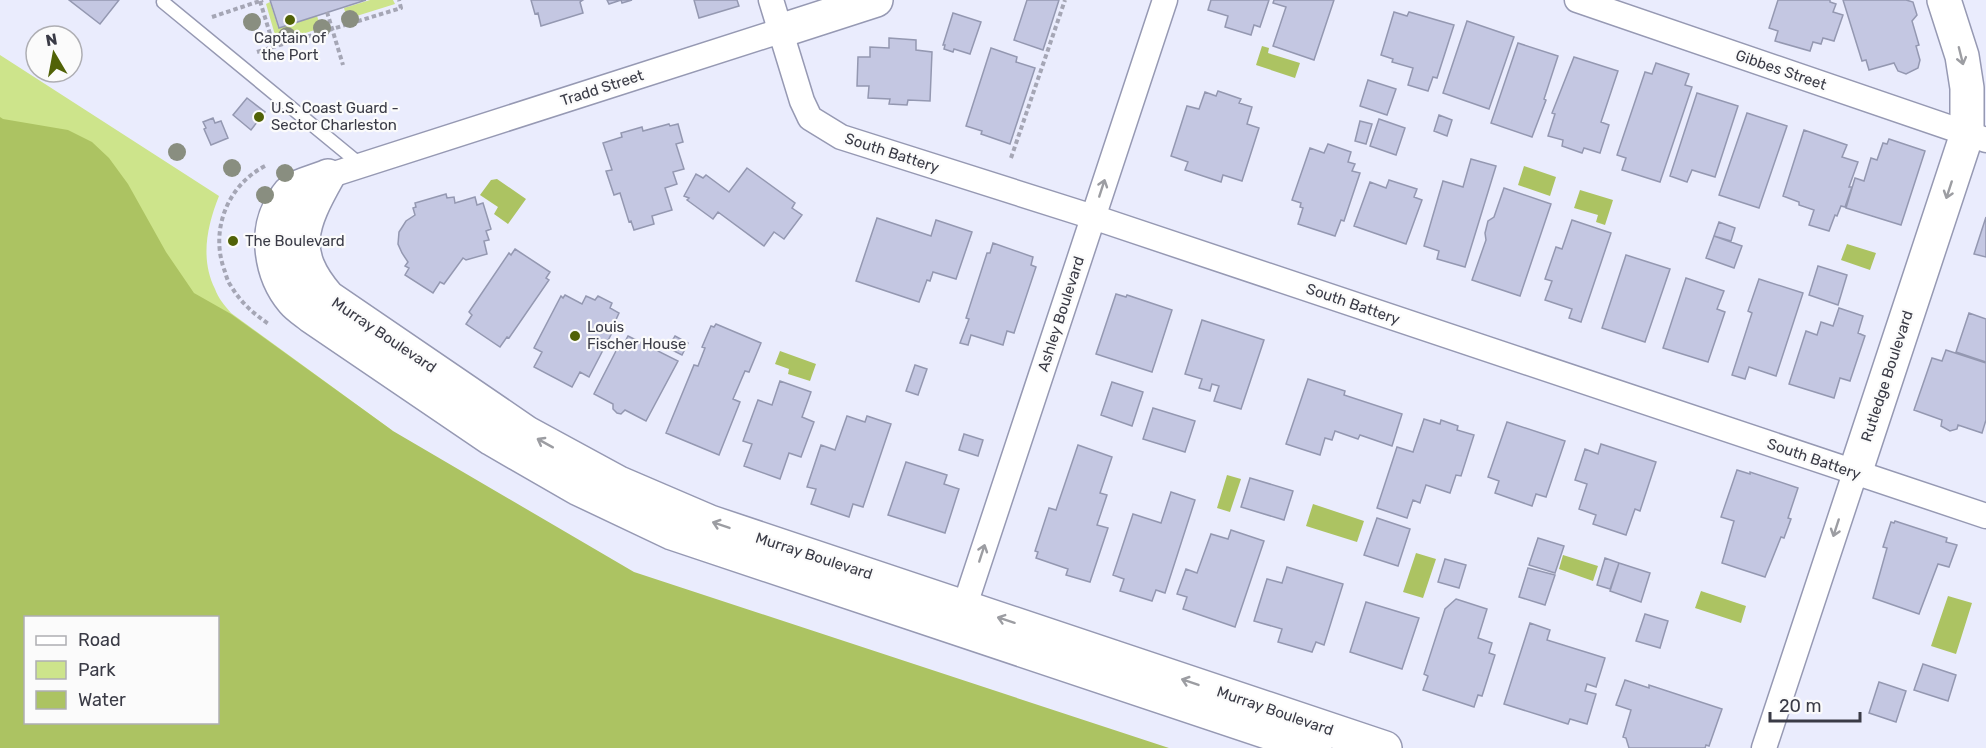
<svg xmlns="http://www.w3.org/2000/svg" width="1986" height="748" font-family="Rubik,sans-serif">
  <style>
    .green { fill: #cde48b }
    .water { fill: #acc362; fill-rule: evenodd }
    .building { fill: #c4c7e2; stroke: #9498b1; stroke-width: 1.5 }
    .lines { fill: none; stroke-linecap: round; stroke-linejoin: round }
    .lane-casing { stroke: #9699b3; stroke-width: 15 }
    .street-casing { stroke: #9699b3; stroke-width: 27 }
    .secondary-casing { stroke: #9699b3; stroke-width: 36 }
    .path { stroke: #a5a6b5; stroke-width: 4; stroke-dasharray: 4.5 3; stroke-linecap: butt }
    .lane { stroke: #fff; stroke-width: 12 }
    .street { stroke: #fff; stroke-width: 24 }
    .secondary { stroke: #fff; stroke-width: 33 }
    .tree { fill: #898e80 }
    .oneway { stroke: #9c9da2 }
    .poi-dot { fill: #516207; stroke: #fbfbfb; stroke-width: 2 }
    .labels { text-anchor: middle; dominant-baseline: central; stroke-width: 4.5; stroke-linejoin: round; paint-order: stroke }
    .poi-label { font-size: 15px; fill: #3a3b46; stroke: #fbfbfb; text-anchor: start }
    .street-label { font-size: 15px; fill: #3a3b46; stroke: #fbfbfb }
  </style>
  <rect width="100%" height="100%" fill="#eaecfd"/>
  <path class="green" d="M370,0H393L395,4L347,19L344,8Z
    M270,2L278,27L317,16L321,28L277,42L266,4Z
    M0,55L219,196C207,226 200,259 215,289C218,298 225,306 231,313L393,431L219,336L0,127Z"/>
  <path class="water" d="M1262,46L1269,48L1268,53L1300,63L1295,78L1256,65Z
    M0,117L3,119L68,130L92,142L109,158L128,184L166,252L194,293L231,314L393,431L634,572L1169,748H0ZM26,618H218V722H26Z
    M1524,166L1556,177L1550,196L1518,185Z
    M497,179L526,199L508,224L494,214L498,207L480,195L491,180Z
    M1580,190L1613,200L1605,225L1596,222L1598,215L1574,208Z
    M1847,244L1876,253L1870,270L1841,260Z
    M780,351L816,364L810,381L788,374L789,369L775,364Z
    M1227,475L1241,479L1230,512L1217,508Z
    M1313,504L1364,521L1357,542L1306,526Z
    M1416,553L1436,559L1423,598L1403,592Z
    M1563,555L1598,566L1593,581L1559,569Z
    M1701,591L1746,606L1741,623L1695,608Z
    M1948,596L1972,603L1956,654L1931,646Z"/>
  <path class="building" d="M69,0H119L100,24Z
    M270,0H366L279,28Z
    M531,0H583L580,2L583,13L541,26L538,13L535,14Z
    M607,0H632L622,3L621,0L609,4Z
    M694,0H737L739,6L699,18Z
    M1027,0H1059L1043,50L1014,40Z
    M1211,0H1269L1260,27L1254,25L1251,35L1225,27L1228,16L1208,10Z
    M1274,0H1334L1314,60L1273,46L1286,7L1273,3Z
    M1778,0H1830V2L1836,4L1833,12L1843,15L1834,41L1823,38L1821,44L1813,42L1810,51L1775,41L1778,31L1769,28Z
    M1843,0H1906L1913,2L1917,15L1912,21L1919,45L1916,46L1920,60L1918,68L1906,74L1898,71L1894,63L1869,70L1866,60L1862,61Z
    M1394,12L1407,16L1409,12L1454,25L1437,78L1433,77L1428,91L1408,85L1413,68L1392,62L1393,59L1381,55Z
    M953,13L981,22L970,54L954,49L953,52L944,49L945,45H943Z
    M1467,21L1514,37L1489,109L1443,93Z
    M889,38L916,40V50L932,52L930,101L908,100L907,105L889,104L890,99L868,98L869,86H857L858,57H870V47L889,48Z
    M1518,43L1558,56L1544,99L1546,100L1532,137L1491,123Z
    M991,48L1017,57L1016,62L1035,68L1010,144L981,134L982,131L966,126Z
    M1574,57L1618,71L1601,122L1609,125L1600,153L1584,148L1582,153L1562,146L1563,140L1548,136L1555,114L1552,113Z
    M1656,63L1689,74L1685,85L1692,87L1660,182L1622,170L1626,158L1617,155L1645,72L1652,74Z
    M1368,80L1396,89L1387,115L1360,106Z
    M1218,91L1241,99L1239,103L1252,107L1247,124L1259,128L1242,181L1223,175L1221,182L1185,170L1188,162L1171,156L1187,106L1199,109L1205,92L1216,96Z
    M1697,93L1738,106L1715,177L1692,170L1687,182L1670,176Z
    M247,98L265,112L251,130L233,115Z
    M1747,113L1787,126L1759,208L1719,195Z
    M1439,115L1452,120L1447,136L1434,131Z
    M213,118L215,123L221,121L228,138L211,145L204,129L206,128L203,122Z
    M1379,119L1405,128L1396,155L1370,146Z
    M1360,121L1372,124L1366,144L1355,141Z
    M669,124L670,126L678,124L683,142L676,144L684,169L673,172L677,184L665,188L672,210L652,216L654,224L634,230L631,221L629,222L620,193L614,195L606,171L612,170L603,143L622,137L621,133L642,127L643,131Z
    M1804,130L1847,145L1842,157L1858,162L1849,187H1852L1845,207L1841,206L1837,216L1835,215L1829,231L1809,225L1814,210L1799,205V202L1783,196Z
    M1889,139L1925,151L1901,225L1846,208L1855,178L1864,181L1871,158L1877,160L1883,143L1887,144Z
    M1328,144L1351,152L1348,162L1355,164L1352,171L1360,173L1344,221L1341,220L1335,236L1298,224L1303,208L1300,207L1301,203L1292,200L1310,148L1324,153Z
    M1471,159L1496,166L1465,267L1437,259L1439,251L1424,246L1443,181L1463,187Z
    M747,168L795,203L792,208L802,215L784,239L774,232L764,246L718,212L713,219L687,200L689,198L684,196L696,174L703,178L706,175L729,192Z
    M1389,180L1417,189L1414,197L1422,200L1406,244L1354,226L1370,182L1386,188Z
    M1504,188L1551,204L1520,296L1472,280L1486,240L1485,233L1488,221L1494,217Z
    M446,194L447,198L454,197L455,203L475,197L477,205L483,203L491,229L486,231L489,240L484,241L487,254L466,260L463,258L444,284L440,282L433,293L405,275L409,268L405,266L408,262L402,253L398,244L399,232L406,221L415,215L413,208L416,207L415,203Z
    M1986,217V257L1974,254Z
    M877,218L931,236L936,220L972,232L956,279L933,272L930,281L927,280L919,302L856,281Z
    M1572,220L1611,233L1581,322L1569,318L1572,309L1545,300L1552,281L1545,279L1556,247L1562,249Z
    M1719,222L1735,228L1731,241L1714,236Z
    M1714,236L1742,246L1734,268L1706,258Z
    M993,243L1033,257L1031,265L1036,267L1014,333L1007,331L1003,345L971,335L968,345L960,343L969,319L966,318L987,253H990Z
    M515,249L550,272L546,278L549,280L509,338L507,337L500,347L466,324L472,315L469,312L509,253L511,255Z
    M1626,255L1670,269L1645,342L1602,328Z
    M1818,266L1847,275L1838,305L1809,295Z
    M1686,278L1724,291L1717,309L1725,312L1708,362L1663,348Z
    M1759,279L1803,293L1776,376L1749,367L1745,379L1732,375L1752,313L1748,311Z
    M1116,294L1126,297L1127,295L1172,310L1152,372L1096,354Z
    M565,295L582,304L586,296L595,300L598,296L612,303L610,308L619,313L614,324L616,325L589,377L580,372L572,387L534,367L542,352L534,348L561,296L563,298Z
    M1839,308L1863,316L1858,333L1865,336L1850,381L1840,378L1834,398L1789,384L1806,331L1817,335L1821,322L1833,326Z
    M1969,313L1986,319V362L1956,352Z
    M1202,320L1264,340L1241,409L1214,401L1219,386L1212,384L1210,391L1199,388L1202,379L1185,374Z
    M716,324L761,343L749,372L745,371L733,399L740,402L719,455L666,433L694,365L698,366L705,348L702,347L711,326L714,327Z
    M628,336L678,361L646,421L625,410L621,414L617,413L613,409V404L594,394L618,347L621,349Z
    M675,336L688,343L682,355L668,348Z
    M1946,350L1986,363V420L1982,433L1958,425L1957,429L1950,431L1941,426L1942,420L1914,410L1932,358L1942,361Z
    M915,365L927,369L918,395L906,391Z
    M1308,379L1345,391L1344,395L1402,414L1392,446L1360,435L1358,439L1335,431L1332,440L1325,438L1320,455L1286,444Z
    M780,381L811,392L802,417L814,422L801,457L789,453L780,479L744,466L752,444L743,441L758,400L772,405Z
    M1112,382L1143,392L1132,426L1101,415Z
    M1153,408L1195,421L1185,452L1143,439Z
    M847,416L865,422L867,416L891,424L863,507L853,504L849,517L811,504L816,489L807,487L821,445L835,450Z
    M1424,419L1440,424L1441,420L1458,426L1457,430L1474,435L1461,476L1456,475L1450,493L1426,485L1420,503L1413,500L1407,518L1377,508L1397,447L1413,452Z
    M1507,422L1565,441L1546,497L1536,494L1532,506L1495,493L1499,481L1488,477Z
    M964,434L983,440L978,456L959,450Z
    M1601,444L1656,462L1640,511L1635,509L1626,535L1593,524L1596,515L1579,509L1587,484L1575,480L1585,449L1598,454Z
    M1078,445L1112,457L1100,493L1107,495L1097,525L1108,528L1090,582L1066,575L1068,569L1036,558L1038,552L1035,551L1049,508L1056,510Z
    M906,462L947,475L944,484L959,489L945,533L888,515Z
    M1737,470L1750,474V472L1798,488L1788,518L1791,519L1784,538L1781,537L1765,577L1722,563L1734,521L1721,517Z
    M1250,478L1293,491L1284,520L1241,507Z
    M1171,492L1195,500L1165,593L1156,590L1152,601L1120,591L1124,579L1113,575L1133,514L1161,523Z
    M1377,518L1410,529L1398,566L1364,555Z
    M1895,521L1947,538L1946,542L1957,545L1949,567L1938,564L1919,614L1873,598L1887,548L1883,547L1891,522L1894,523Z
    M1231,530L1264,541L1235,627L1183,609L1187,597L1177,594L1186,569L1197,573L1211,534L1228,539Z
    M1538,538L1564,546L1555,573L1529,565Z
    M1605,558L1619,563L1610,589L1597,585Z
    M1445,559L1466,565L1459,588L1438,582Z
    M1619,563L1650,573L1641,602L1610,591Z
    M1287,567L1343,584L1324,645L1316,642L1312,652L1278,642L1282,629L1254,621L1267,579L1282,583Z
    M1528,568L1555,575L1545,605L1519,597Z
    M1456,599L1487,609L1478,638L1492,643L1489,653L1495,655L1482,696L1478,695L1474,707L1423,690L1428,676L1424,674L1445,609Z
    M1366,602L1419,618L1402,669L1350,652Z
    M1645,614L1668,621L1660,648L1636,641Z
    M1530,623L1550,630L1547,640L1605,658L1596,687L1587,684L1585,691L1596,694L1587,724L1570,719L1568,724L1504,704Z
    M1923,664L1956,675L1948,701L1914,690Z
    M1625,680L1649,688V685L1722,709L1709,746L1706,745L1705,748H1629L1626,738L1623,737L1631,710L1616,705Z
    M1879,682L1906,691L1896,722L1869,713Z"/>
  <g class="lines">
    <g class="lane-casing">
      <path id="lane" d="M163,2L361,165"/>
    </g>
    <g class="street-casing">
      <path id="street" d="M771,0L802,101L810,118L841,137L1093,217L1986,516
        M1577,0L1986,140
        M328,176L780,31
        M959,623L1165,0
        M1764,748L1855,473"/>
    </g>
    <g class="secondary-casing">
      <path id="secondary" d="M780,31L876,0
        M1855,473L1967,134V88L1962,56L1944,0
        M1315,748L672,533L577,488L492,439L311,316C306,312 298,307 293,301C271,275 263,230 284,201C286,197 289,192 293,190C302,184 317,181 328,176C301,224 289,252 328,297L527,433L619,483L710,522L1385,748"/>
    </g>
    <path class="path" d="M260,1L274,47
      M327,12L343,65
      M212,17L263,0
      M257,52L401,8L399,0
      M1011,158L1065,0
      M265,166C228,185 210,229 224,269C226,274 227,281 231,286C241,303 254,314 270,325"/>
    <use href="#lane" class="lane"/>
    <use href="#street" class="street"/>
    <use href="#secondary" class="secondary"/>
  </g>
  <g class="tree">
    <circle cx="350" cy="19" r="9"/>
    <circle cx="252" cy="22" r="9"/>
    <circle cx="322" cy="28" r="9"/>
    <circle cx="287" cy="36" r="9"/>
    <circle cx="177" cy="152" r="9"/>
    <circle cx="232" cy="168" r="9"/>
    <circle cx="285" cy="173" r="9"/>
    <circle cx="265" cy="195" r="9"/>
  </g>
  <defs><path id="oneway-shaft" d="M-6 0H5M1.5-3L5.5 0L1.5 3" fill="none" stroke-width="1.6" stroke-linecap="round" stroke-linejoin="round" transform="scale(1.5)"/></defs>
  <g class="oneway">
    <use href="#oneway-shaft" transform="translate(1961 56) rotate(76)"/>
    <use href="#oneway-shaft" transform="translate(1102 188) rotate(-72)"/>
    <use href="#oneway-shaft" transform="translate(1949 190) rotate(108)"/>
    <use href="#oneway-shaft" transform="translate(545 443) rotate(-151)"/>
    <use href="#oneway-shaft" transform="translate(721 525) rotate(-161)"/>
    <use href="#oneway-shaft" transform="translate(1836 528) rotate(108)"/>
    <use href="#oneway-shaft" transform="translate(982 553) rotate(-72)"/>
    <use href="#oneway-shaft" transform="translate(1006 620) rotate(-162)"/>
    <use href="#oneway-shaft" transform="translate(1190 682) rotate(-161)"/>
  </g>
  <g class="poi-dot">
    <circle cx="290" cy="20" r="6"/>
    <circle cx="259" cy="117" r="6"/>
    <circle cx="233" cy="241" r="6"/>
    <circle cx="575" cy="336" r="6"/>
  </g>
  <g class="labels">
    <g class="poi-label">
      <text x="290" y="38" text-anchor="middle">Captain of<tspan x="290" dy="17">the Port</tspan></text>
      <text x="271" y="108">U.S. Coast Guard -<tspan x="271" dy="17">Sector Charleston</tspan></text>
      <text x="245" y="241">The Boulevard</text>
      <text x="587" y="327">Louis<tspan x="587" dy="17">Fischer House</tspan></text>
    </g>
    <g class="street-label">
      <text transform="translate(1781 70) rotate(19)">Gibbes Street</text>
      <text transform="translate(602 88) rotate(-18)">Tradd Street</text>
      <text transform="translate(892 153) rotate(18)">South Battery</text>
      <text transform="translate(1353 304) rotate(19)">South Battery</text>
      <text transform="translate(1061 314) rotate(-72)">Ashley Boulevard</text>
      <text transform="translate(384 335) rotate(34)">Murray Boulevard</text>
      <text transform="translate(1887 376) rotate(-72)">Rutledge Boulevard</text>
      <text transform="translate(1814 459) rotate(19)">South Battery</text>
      <text transform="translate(814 556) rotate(18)">Murray Boulevard</text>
      <text transform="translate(1275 711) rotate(19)">Murray Boulevard</text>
    </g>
  </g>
  <rect x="24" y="616" width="195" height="108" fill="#fbfbfb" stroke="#aeaeb3" stroke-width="1.5"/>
  <rect x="36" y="636" width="30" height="9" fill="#ffffff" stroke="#aeaeb3" stroke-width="1.5"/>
  <text x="78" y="646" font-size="18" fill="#3a3b46">Road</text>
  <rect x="36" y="661" width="30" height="18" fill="#cde48b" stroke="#aeaeb3" stroke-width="1.5"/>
  <text x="78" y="676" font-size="18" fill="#3a3b46">Park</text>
  <rect x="36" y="691" width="30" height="18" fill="#acc362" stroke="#aeaeb3" stroke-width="1.5"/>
  <text x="78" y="706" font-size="18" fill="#3a3b46">Water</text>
  <g transform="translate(54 54) rotate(350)"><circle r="28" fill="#fbfbfb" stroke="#aeaeb3" stroke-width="1.5"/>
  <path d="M0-4.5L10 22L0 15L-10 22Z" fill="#516207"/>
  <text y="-9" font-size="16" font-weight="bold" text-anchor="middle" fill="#3a3b46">N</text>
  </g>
  <path d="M1770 712v9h90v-9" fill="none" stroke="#3a3b46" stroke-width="3"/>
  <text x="1779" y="712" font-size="18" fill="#3a3b46" stroke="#fbfbfb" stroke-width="4.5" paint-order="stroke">20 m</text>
</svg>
